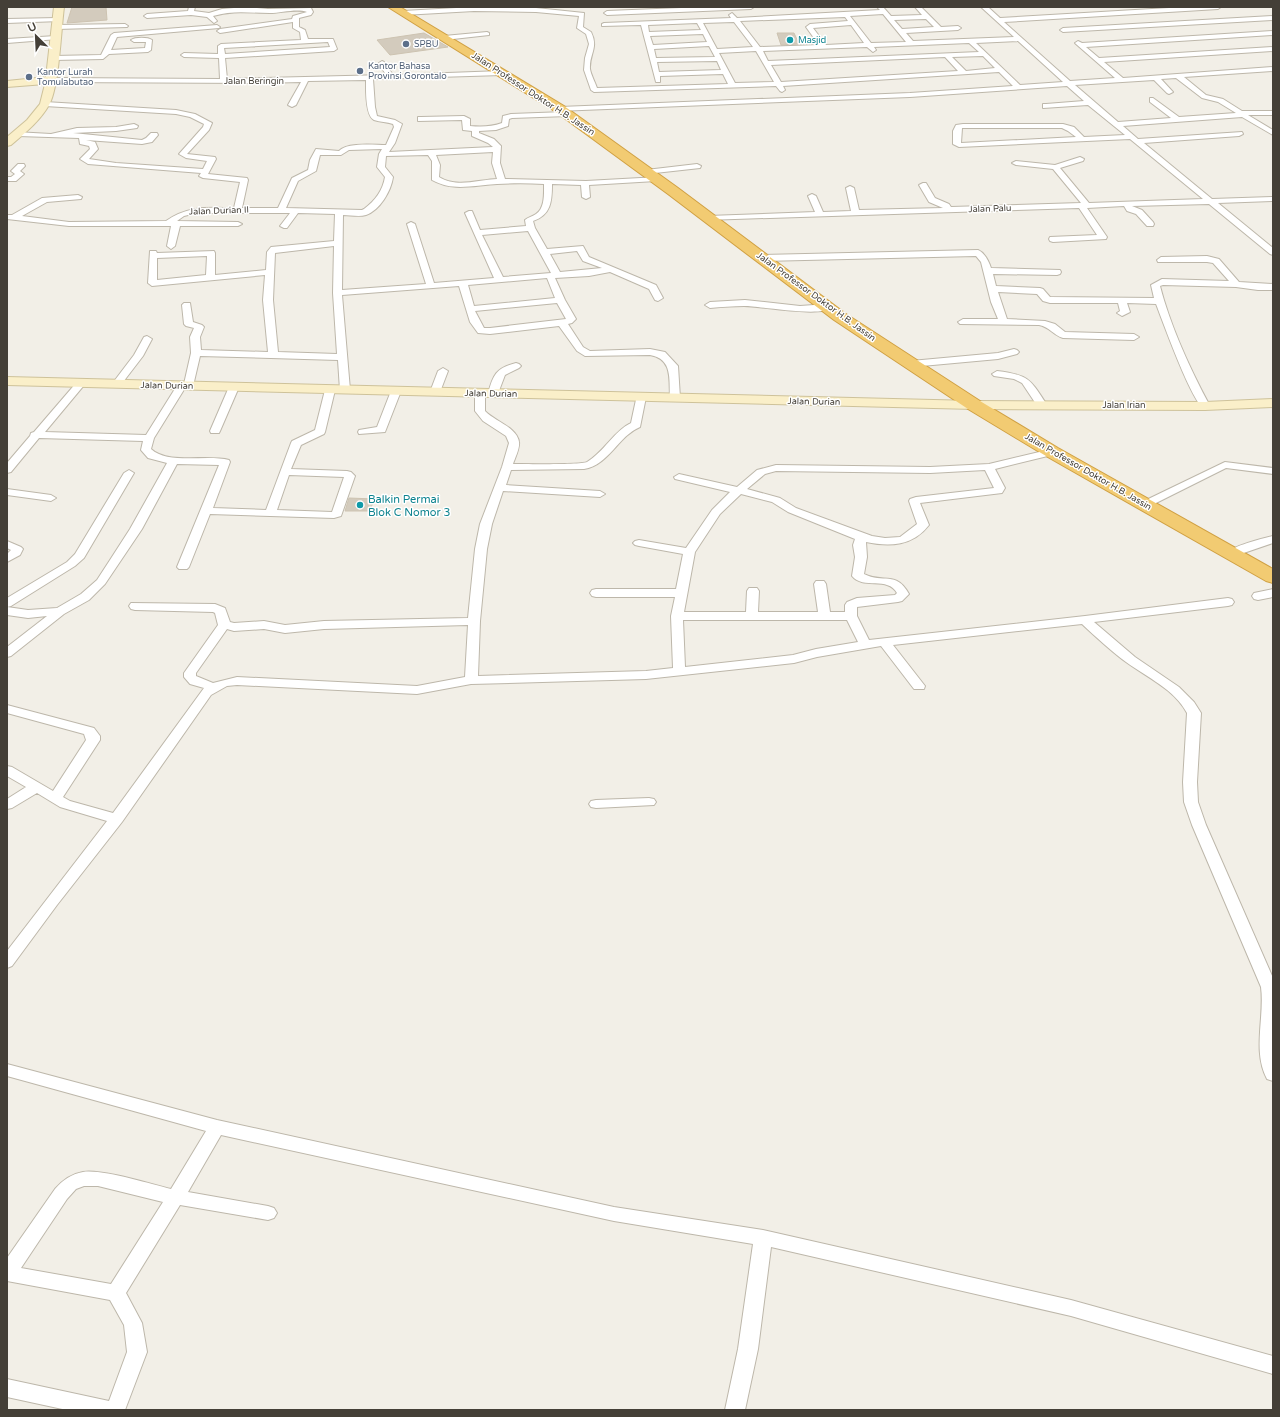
<svg xmlns="http://www.w3.org/2000/svg" width="1280" height="1417" font-family="'Varela Round',sans-serif">
  <style>
    .building { fill: #d3cbbd; stroke: #cdc3b1 }
    .lines { fill: none; stroke-linecap: round; stroke-linejoin: round }
    .street-casing { stroke: #bdb7aa; stroke-width: 2 }
    .secondary-casing { stroke: #cec29a; stroke-width: 2 }
    .highway-casing { stroke: #d0a043; stroke-width: 2 }
    .street { fill: #fff; fill-rule: evenodd }
    .secondary { fill: #faefc9; fill-rule: evenodd }
    .highway { fill: #f2cb72; fill-rule: evenodd }
    .culture-dot { fill: #0f9aa8; stroke: #fff; stroke-width: 1.5 }
    .service-dot { fill: #5c6f8a; stroke: #fff; stroke-width: 1.5 }
    .labels { text-anchor: middle; dominant-baseline: central; stroke-width: 3; stroke-linejoin: round; paint-order: stroke }
    .far-culture-label { font-size: 9px; fill: #0d838f; stroke: #fff; text-anchor: start }
    .far-service-label { font-size: 9px; fill: #4e5e75; stroke: #fff; text-anchor: start }
    .far-street-label { font-size: 9px; fill: #443f37; stroke: #fff }
    .culture-label { font-size: 11px; fill: #0d838f; stroke: #fff; text-anchor: start }
  </style>
  <rect width="100%" height="100%" fill="#f2efe7"/>
  <path class="building" d="M72,7H106L107,20L67,23Z
    M424,33L448,47L390,55L377,40Z
    M777,33H794L799,44L781,45Z
    M349,498L374,499L370,511H345Z"/>
  <g class="lines">
    <g class="street-casing">
      <path id="street" d="M189,7H195L194,11L209,13L222,9L246,7L268,9L311,8L313,12L311,15L299,18V27L305,30L308,39H333L337,49L334,51L225,58L227,79L386,75L379,63L382,61L384,62L393,75L502,71L505,73L502,75L373,79L375,107L377,116L395,120L402,124L395,143L389,152L493,147L488,143L472,136V131L463,130L462,120L418,121V117H421L464,116L470,119V126C481,127 491,127 502,123L503,116L511,114L565,112L569,114L568,116L512,118L509,119L508,126L496,130L479,131V133L494,139L501,146L500,163L505,179L586,181L659,177L660,179L656,181L589,185L590,197L586,199L582,197L581,185L552,184C552,201 551,215 533,221L535,228L547,249L583,246L589,257L656,285L663,298L658,301L655,300L649,289L610,272L589,276L555,278L565,300L576,319L572,323L568,324L583,347L590,351L650,349L665,352L678,366L680,398L675,401L670,398C669,379 673,359 650,355L585,356L577,351L559,326L490,334L478,333L470,322L459,286L342,295L350,390L349,392H341L340,390L338,360L200,356L193,386L191,388H185L154,438L151,449C168,465 207,454 229,460L230,462L213,508L266,510L291,443L292,441L315,430L325,390L326,388H334L335,390L325,432L324,434L301,445L291,469L347,471L351,472L355,476L341,516L334,518L210,514L189,567L187,569H179L177,567L219,465L177,464L142,529L105,584L89,600L64,614L11,656L7,657V647L47,616L28,618L7,615V607L28,610L57,608L81,594L97,580L110,560L130,529L167,463L148,458L141,450L143,441L39,438L11,472L7,473V463L30,436L31,433L34,432L77,382L80,381L85,384L45,432L146,435L178,384H184L191,353L190,337L194,328L186,326L184,324L182,305L184,303H190L193,322L202,325L204,327L200,337L201,350L268,352L263,300L265,275L152,286L148,283L150,251H156L157,253L214,251L215,253V275L266,270L267,252L271,247L334,241L335,214L298,213L287,228H284L280,226L290,213H196L184,216L177,221L238,222L242,224L238,226H180L175,246L171,249L167,246L171,226H69L7,219V215H12L42,198L78,195L82,197L81,199L47,202L22,216L69,222L166,221C189,205 208,208 234,208L240,182L203,178L199,176L201,173L88,164L80,159L90,149L89,146L80,144L79,138L18,136H15V132L51,134L77,128L116,127L134,124L138,126L137,128L116,131L73,133L142,140L146,138L151,133H157L158,135L152,142L142,144L86,140L95,142L98,149L89,159L116,163L203,169L207,161L186,158L179,154L203,127L204,124L190,117L176,114L45,106L41,104L45,102L176,110L195,114L212,123L209,130L187,154L215,157L216,159L208,174L247,178L248,180L242,208H278L292,178L308,170L310,160L316,149L339,151C347,142 374,145 386,145L394,127L393,124C387,122 380,122 374,120C365,116 366,88 366,80L308,81L296,105L292,107L288,105L301,82L260,83L51,82L48,80L51,78L220,79L219,58L184,57L181,55L184,53L218,54V46L221,44L301,40L300,32L293,28V22L220,33L217,31L220,29L292,19L293,16L307,12C297,8 281,13 270,13C249,13 233,10 213,16L217,21L214,23L207,17L191,15L147,18L144,16L147,14L188,11ZM328,42L330,47L225,54L224,48ZM382,149L379,154L377,167L385,177C383,190 375,201 364,209L362,210L286,208L298,181L316,171L320,155H341L349,150ZM493,152L492,163L497,179C477,180 457,188 439,177L440,165L436,155ZM428,155L432,161V180C453,192 474,185 497,184C512,183 528,183 544,184C544,194 545,208 536,214C532,217 528,217 525,220L526,226L480,230L472,211H469L465,213L494,278L434,283L415,224L411,222L407,224L426,284L342,290L343,215C350,215 359,217 366,215C380,210 391,191 393,177L385,167L386,156ZM528,231L551,273L503,277L482,235ZM334,246L333,293L337,354L278,352L273,300L275,253ZM577,251L583,261L602,268L560,272L550,254ZM207,256L206,275L157,280V258ZM547,278L555,298L474,306L468,285ZM557,303L566,319L490,328H484L475,311ZM289,475L344,477L332,512L277,510Z
        M474,7L536,8L584,13L583,27L591,32C599,48 589,54 590,69C591,75 595,82 597,88L728,84L723,74L660,76V82H656L641,25L602,26V24L604,23L731,18L729,15L732,13L737,18L880,10L877,7H883L891,16L922,15L915,7H921L941,27L958,26L961,28L958,30L906,33L913,41L1014,37L981,7H988L1000,18L1186,7H1221L1218,9L1004,22L1070,81L1115,78L1076,44L1075,43L1078,41L1082,43L1273,31V35L1086,47L1099,58L1273,47V51L1104,62L1123,78L1273,67V71L1184,77L1206,95L1223,99L1242,111H1273V115H1248L1273,130V135L1242,117L1123,126L1138,139L1242,132L1243,134L1239,136L1144,143L1212,199L1273,197V201L1218,203L1273,248V255L1270,254L1209,204L1132,206L1142,210L1153,222L1154,224L1153,226H1147L1136,214L1127,211L1124,206L1087,208L1107,237L1106,239L1053,242L1050,241L1049,239L1050,237L1097,235L1079,208L705,220L704,218L708,216L815,212L808,196L812,194L816,196L823,212L851,211L846,188L850,186L854,188L859,210L943,208L929,202L919,185L923,183H926L935,198L949,204L951,207L1081,203L1053,169L1016,165L1012,163L1016,161L1055,165L1080,157L1084,159L1083,161L1060,168L1089,203L1203,199L1130,139L959,147L953,144V131L956,125L963,124H1063L1074,127L1084,137L1125,135L1088,105L1043,108V104H1046L1084,101L1067,86L910,97L557,111L556,109L560,107L910,93L1013,86L999,72L783,86L785,90L782,92L780,91L776,86L594,92L591,90L584,70L585,58L589,44L586,34L577,28L579,16L536,12L474,11L403,15L400,13L403,11ZM883,14L906,42L871,43L850,16ZM845,17L848,21L810,24L806,27L819,45L760,47L740,21ZM926,19L934,27L902,29L894,20ZM734,22L753,47L717,49L703,23ZM697,23L701,30L649,32L648,25ZM851,25L864,43L826,45L813,28ZM703,34L707,42L653,45L650,36ZM1018,41L1063,82L1020,85L976,43ZM969,43L979,52L768,61L763,51L867,47L873,52L876,50L874,47ZM709,46L715,57L656,58L654,49ZM756,51L774,82L735,83L719,53ZM983,56L995,68L966,71L952,57ZM945,57L958,71L781,82L771,65ZM717,61L721,70L659,72L657,62ZM1176,78L1202,98L1218,102L1236,113L1179,117L1153,98H1150V102L1171,118L1118,122L1075,85L1154,80L1167,93L1169,94L1173,92L1161,79ZM962,128H1062L1068,131L1076,137L961,143Z
        M706,7H754L751,9L607,15L604,13L607,11Z
        M1273,16V20L1063,32L1060,30L1063,28Z
        M58,18L60,19V21L7,23V19Z
        M125,24L128,26L127,27L57,29L54,27L57,25Z
        M217,25L220,27L219,28L117,37L111,50L145,48L146,42H134L131,40C135,37 148,37 152,40L151,50L148,52L109,54L103,59L54,60L51,58L54,56L101,55L111,35L114,33Z
        M487,32L489,33V35L444,40L441,38L444,36Z
        M56,36L58,37V39L7,43V39Z
        M18,164H24L25,166L20,171L24,174L16,181H7V177H11L15,174L11,171Z
        M697,164L701,166L700,168L646,174L642,172L646,170Z
        M978,250C985,253 989,262 991,268L1060,270L1061,272L1060,274L1057,275L993,274L996,286L1040,288L1043,289L1050,297L1154,298L1151,285L1162,279L1229,281L1213,263L1207,262H1158L1157,260L1161,257L1207,256L1219,259L1239,282L1273,284V290H1258L1236,287L1163,285L1160,286C1170,325 1191,371 1210,406L1205,409C1193,406 1162,319 1156,304L1127,303L1130,312L1122,316L1117,313L1120,311L1118,303H1050L1043,301L1037,294L998,292L1007,319L1045,321L1055,324L1065,332L1134,334L1139,337L1134,340L1063,338C1053,335 1050,327 1039,325L960,324L958,322L963,319H998L991,302L981,262L976,256L762,261L758,258L762,255Z
        M745,300L800,306L828,304L833,307C822,318 761,306 744,306C733,306 721,307 710,308L705,305L710,302Z
        M147,336L152,339L143,356L120,386H114L112,384L134,355L144,337Z
        M1014,349L1017,350L1019,352L1017,354L998,359L911,367L906,364L911,361L998,353Z
        M516,363L519,364L521,366L519,368L505,375L497,396H489L488,394C493,375 496,368 516,363Z
        M443,368L448,371L440,392L439,394H431L430,392L438,371Z
        M997,371C1029,375 1030,379 1047,405L1046,407H1038L1022,383L1014,379L994,376L992,374Z
        M234,384L239,387L220,431L219,433H211L210,431L229,387Z
        M396,388L401,391L385,432L359,434L358,432L359,430L377,427L391,391Z
        M480,391L485,394V411C494,421 517,427 519,442C520,448 515,458 513,464C524,464 582,465 587,462C604,452 614,431 631,423L637,395H645L646,397L640,427C618,436 609,465 584,469L511,470L506,485L600,491L605,494L600,497L503,491L492,524L487,549L480,621L478,676L646,671L673,668L671,616L675,597H596L592,596L590,593L592,590L596,589H676L683,554L639,546L635,545L633,543L635,541L639,540L686,548L712,510L730,492L675,479L674,477L679,474L737,487L757,470L776,465L930,467L989,464L1052,449L1056,450L1057,452L1056,454L995,469L1005,488L1002,493L920,503L929,525C913,546 890,547 866,542L867,557L864,574C883,584 896,570 909,594L902,601L898,602L857,607V616L869,640L1085,616L1228,598L1232,599L1234,602L1232,605L1228,606L1094,622L1135,657L1179,687L1194,702L1201,713L1197,782L1198,802L1206,825L1273,978V1081L1267,1079C1252,1051 1265,1017 1261,987L1192,825L1184,802L1183,782L1187,713C1174,689 1148,678 1126,662C1111,651 1096,637 1082,624L893,645L925,686L924,689H914L881,646L817,657L794,663L646,679L471,684L417,694L237,685L227,686L211,695L122,822L57,905L12,966L7,968V951L107,821L60,807L37,793L12,808L7,809V799L26,787L7,776V766L12,767L53,791L86,740L84,734L7,713V705L94,728L100,736V740L63,797L70,801L113,813L204,688L190,684L184,677V673L218,625L215,613L213,612L135,610L131,609L129,606L131,603L215,604L225,608L230,622L234,623L264,621L285,625L324,621L468,618L475,549L480,524L502,467L509,443L506,436L483,421L475,411V394ZM985,470L994,488L916,497L910,499L909,501L917,524L900,537L885,538L872,536L796,508L780,498L747,489L765,474L776,471L930,473ZM741,494L772,502L788,512L855,539L853,545L855,557L852,576C863,590 888,576 897,593L895,595L857,598L847,602L845,605V612H830L826,584L824,581H816L814,584L818,612H758L759,591L757,588H749L747,591L746,612H684L695,552L720,514ZM683,620H847L858,642L816,649L793,655L685,667ZM468,625L465,677L417,686L237,677L213,683L196,676V673L227,629L234,631L264,629L285,633L324,629Z
        M1225,462L1273,468V474L1226,468L1148,507L1144,508L1138,505L1140,503Z
        M129,470L134,473L84,558L75,566L11,606L7,607V598L67,562L75,554L124,473Z
        M7,489L51,495L56,498L51,501L7,495Z
        M1273,536V543L1232,557L1228,556L1226,554C1234,545 1261,539 1273,536Z
        M7,541L21,547L23,549L20,555L7,562V554L11,550L7,548Z
        M1273,589V597L1258,600L1254,599L1252,596L1254,593Z
        M649,798L654,799L656,802L654,805L596,808L591,807L589,804L591,801L596,800Z
        M7,1064L217,1120L614,1207L763,1230L1071,1300L1273,1356V1374L1071,1316L771,1247L758,1349L745,1410H725L738,1349L753,1244L614,1221L221,1135L188,1192L268,1206L274,1208L277,1213L274,1218L268,1220L180,1205L126,1293L142,1323L147,1352L125,1410H67L7,1397V1379L109,1401L127,1352L124,1325L110,1300L7,1281V1258L55,1189C63,1180 71,1174 83,1172C102,1169 150,1184 171,1189L206,1131L7,1076ZM84,1186H98L163,1202L111,1284L21,1268L67,1199L76,1189Z"/>
    </g>
    <g class="secondary-casing">
      <path id="secondary" d="M54,7H64C61,29 59,88 49,105C40,121 25,133 11,145L7,146V137L27,120L40,104L45,84L7,87V81L46,77Z
        M7,377L974,401L1205,402L1273,399V407L1205,410L974,409L7,385Z"/>
    </g>
    <g class="highway-casing">
      <path id="highway" d="M388,7H400L564,106L678,188L846,314L980,401L1058,448L1273,569V583L1266,581L1046,456L968,409L834,320L668,194L556,112Z"/>
    </g>
    <use href="#street" class="street"/>
    <use href="#secondary" class="secondary"/>
    <use href="#highway" class="highway"/>
  </g>
  <g class="culture-dot">
    <circle cx="790" cy="40" r="4"/>
    <circle cx="360" cy="505" r="4"/>
  </g>
  <g class="service-dot">
    <circle cx="406" cy="44" r="4"/>
    <circle cx="360" cy="71" r="4"/>
    <circle cx="29" cy="77" r="4"/>
  </g>
  <g class="labels">
    <g class="far-culture-label">
      <text x="798" y="40">Masjid</text>
    </g>
    <g class="far-service-label">
      <text x="414" y="44">SPBU</text>
      <text x="368" y="66">Kantor Bahasa<tspan x="368" dy="10">Provinsi Gorontalo</tspan></text>
      <text x="37" y="72">Kantor Lurah<tspan x="37" dy="10">Tomulabutao</tspan></text>
    </g>
    <g class="far-street-label">
      <text x="254" y="81">Jalan Beringin</text>
      <text transform="translate(533 94) rotate(33)">Jalan Professor Doktor H.B. Jassin</text>
      <text transform="translate(990 209) rotate(-2)">Jalan Palu</text>
      <text transform="translate(219 211) rotate(-2)">Jalan Durian II</text>
      <text transform="translate(816 297) rotate(36)">Jalan Professor Doktor H.B. Jassin</text>
      <text transform="translate(167 386) rotate(1)">Jalan Durian</text>
      <text transform="translate(491 394) rotate(1)">Jalan Durian</text>
      <text transform="translate(814 402) rotate(1)">Jalan Durian</text>
      <text x="1124" y="405">Jalan Irian</text>
      <text transform="translate(1088 472) rotate(30)">Jalan Professor Doktor H.B. Jassin</text>
    </g>
    <g class="culture-label">
      <text x="368" y="499">Balkin Permai<tspan x="368" dy="13">Blok C Nomor 3</tspan></text>
    </g>
  </g>
  <rect width="1280" height="1417" fill="none" stroke="#443f37" stroke-width="16"/>
  <g transform="translate(36 36) rotate(336)" stroke="#ffffff" stroke-width="3" paint-order="stroke">
  <path d="M0-3L7 15L0 10L-7 15Z" fill="#443f37"/>
  <text y="-6" font-size="11" font-weight="bold" text-anchor="middle" fill="#443f37">U</text>
  </g>
</svg>
